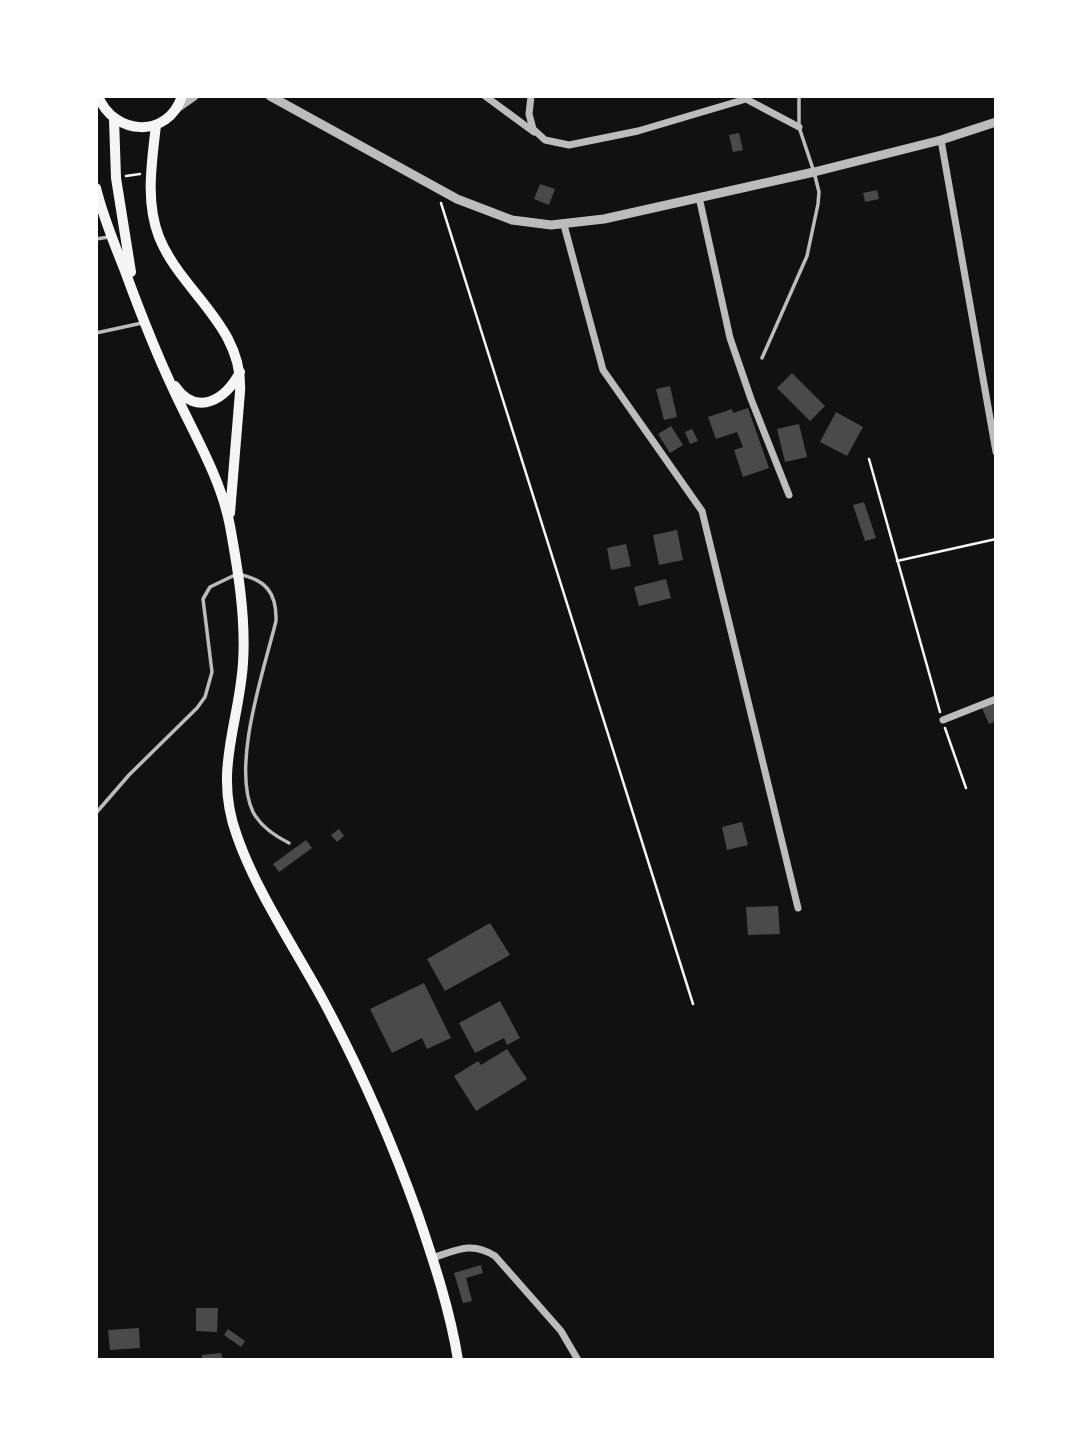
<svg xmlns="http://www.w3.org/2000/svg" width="1092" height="1456" font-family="Helvetica,sans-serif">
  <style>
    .building { fill: #4a4a4a }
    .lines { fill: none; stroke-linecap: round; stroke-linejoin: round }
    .path { stroke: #f5f5f5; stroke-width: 2.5 }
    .service { stroke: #bcbcbc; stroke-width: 3.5 }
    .minor { stroke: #bcbcbc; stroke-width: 7 }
    .tertiary { stroke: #bcbcbc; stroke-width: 9 }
    .secondary { stroke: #f5f5f5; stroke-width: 10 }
  </style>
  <rect width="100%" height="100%" fill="#111"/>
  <path class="building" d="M739,133L743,150L733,152L729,135Z
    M540,184L555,189L549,205L534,199Z
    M877,190L879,199L865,202L863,193Z
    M792,373L825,406L810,421L777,388Z
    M670,386L677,417L664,420L656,389Z
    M748,408L769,468L743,477L734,450L743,447L737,432L716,439L708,417L732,409L733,413Z
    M836,412L863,427L847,456L820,442Z
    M799,424L807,457L785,462L777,429Z
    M671,426L683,445L670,453L658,434Z
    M692,429L698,441L690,444L685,432Z
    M864,502L876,538L865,541L853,505Z
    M677,530L683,560L659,565L653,535Z
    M626,544L631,566L611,570L607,548Z
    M666,579L671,598L639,606L634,587Z
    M996,702V721L989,724L982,708Z
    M742,822L748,845L727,850L722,827Z
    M339,829L344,836L337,842L331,835Z
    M306,840L312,848L279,872L273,864Z
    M778,906L780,934L748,935L746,907Z
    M490,923L510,955L445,991L427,959Z
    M424,983L451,1038L427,1049L422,1038L392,1053L370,1009Z
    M500,1001L520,1038L507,1045L504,1038L475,1053L459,1023Z
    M507,1049L527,1079L476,1111L454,1076L478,1061L481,1065Z
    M481,1265L483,1273L466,1278L472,1301L463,1303L454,1273Z
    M196,1308H218L217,1332L196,1331Z
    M139,1328L140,1348L110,1350L108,1330Z
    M228,1329L245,1341L241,1347L224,1335Z
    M221,1353L223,1360H202V1355Z"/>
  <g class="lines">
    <path class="path" d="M126,176L140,174
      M441,203L693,1004
      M869,459L940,712
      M897,561L996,539
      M945,728L966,788"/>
    <path class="service" d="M96,239L109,237
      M96,333L142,323
      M762,358L807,256L818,204L819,192L814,172L799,127V96
      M96,813L129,775L197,708L205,697L212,672L203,599L210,587L237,574C265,579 277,592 276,621C264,670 231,765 253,812C261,827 275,836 289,843"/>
    <path class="minor" d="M485,96L534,132
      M531,96L529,114L533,129L545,140L569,145L638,131L746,99L799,127
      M941,140L996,452
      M699,197L730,338L751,399L789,495
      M564,225L603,370L702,511L798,908
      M943,720L996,699
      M432,1258C457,1250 472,1241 495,1256L561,1331L578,1360"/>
    <path class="tertiary" d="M270,96L457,199L512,220L551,225L604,219L814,172L941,140L996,122
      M177,108L194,96"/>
    <path class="secondary" d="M98,96C114,136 168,139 182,96
      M114,119L116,178L131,272
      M156,125C152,162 145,201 159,237C181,292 244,326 240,392L230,513
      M96,188C103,217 114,243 125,271C140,312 156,353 175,393C195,436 221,479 230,526C238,570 246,618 243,663C239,725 213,771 237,836C256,891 296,950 324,1002C361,1071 392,1142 418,1215C434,1262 450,1310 458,1360
      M175,386C197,418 226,399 240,372"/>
  </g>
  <rect width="1092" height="1456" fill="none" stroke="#ffffff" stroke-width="196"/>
</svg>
